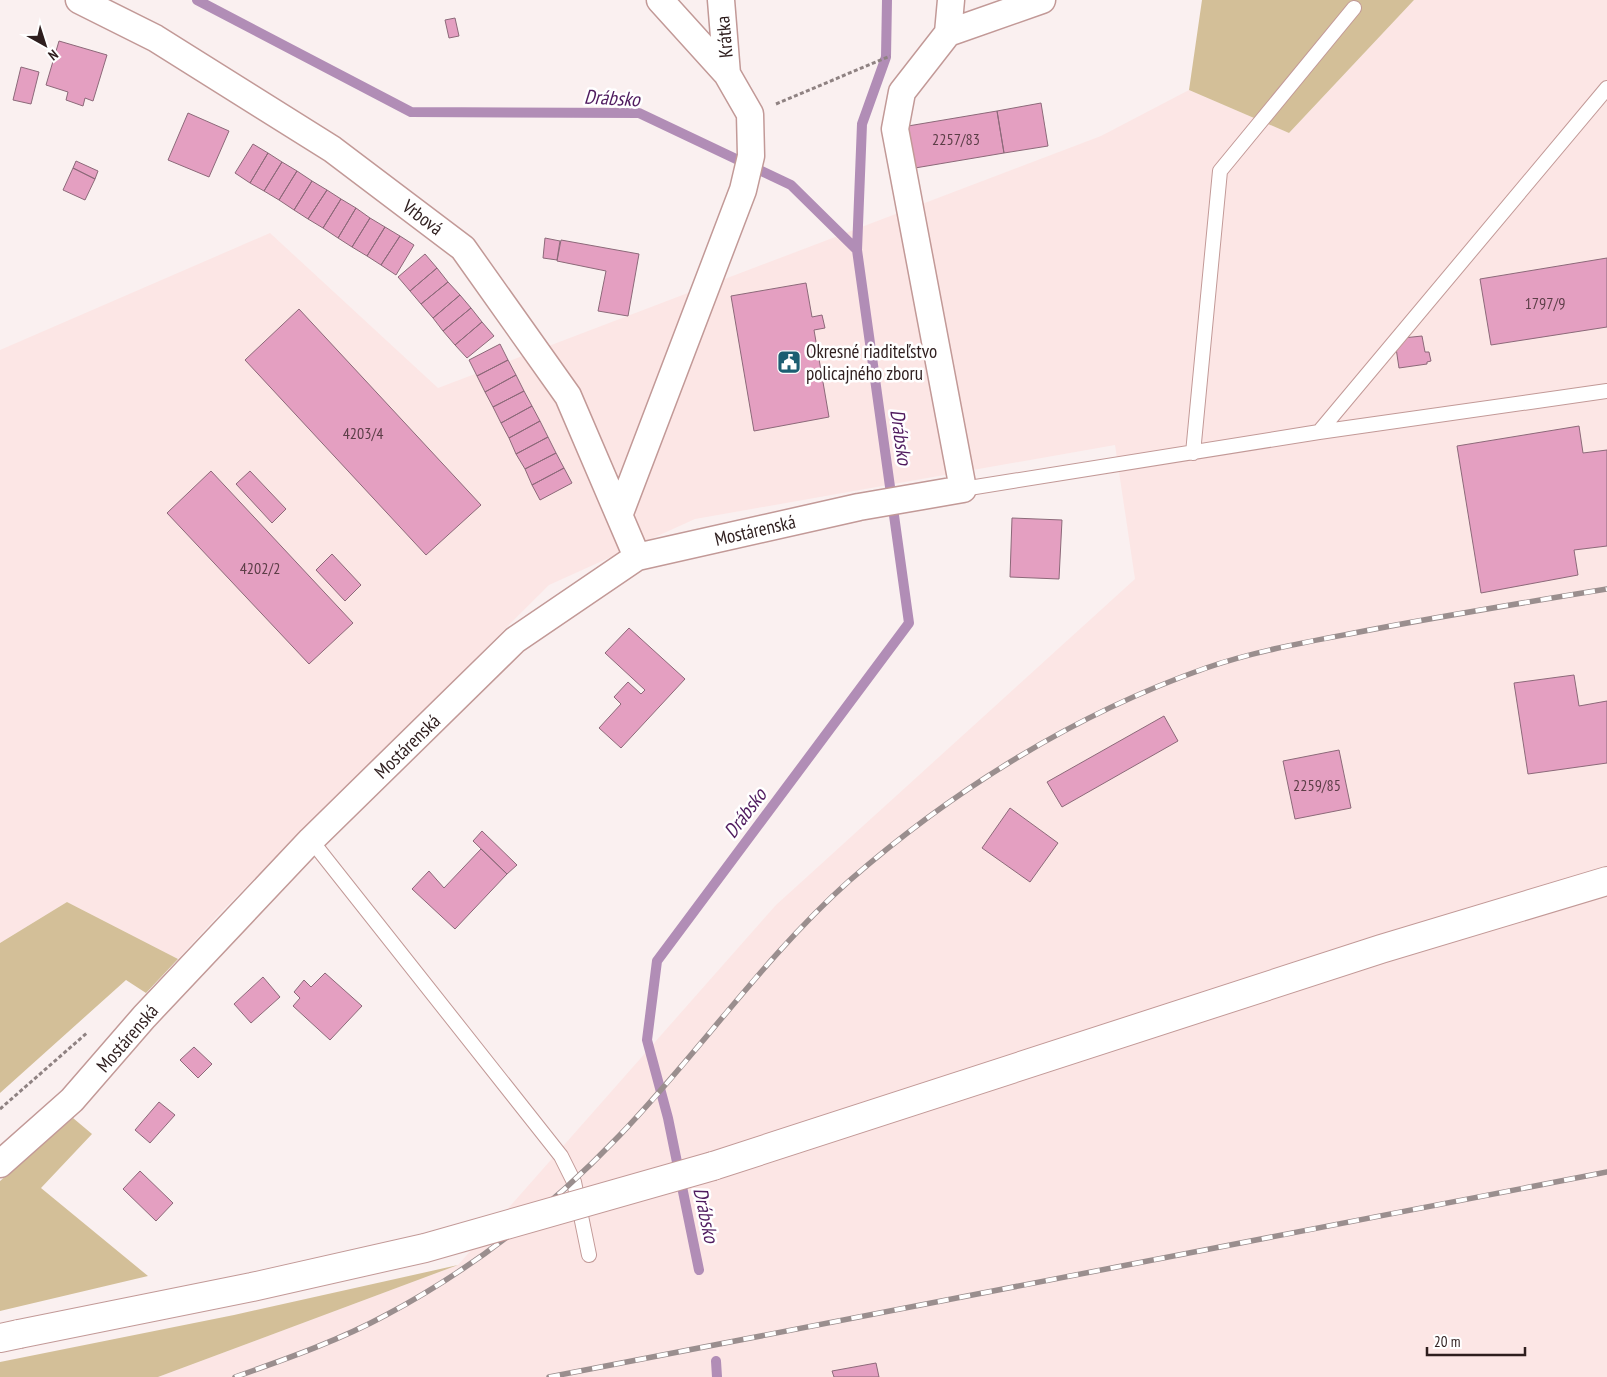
<svg xmlns="http://www.w3.org/2000/svg" width="1607" height="1377" font-family="'PT Sans Narrow',sans-serif">
  <style>
    .built { fill: #fce6e5 }
    .green { fill: #d3bf98 }
    .lines { fill: none; stroke-linecap: round; stroke-linejoin: round }
    .stream { stroke: #b18db6; stroke-width: 10 }
    .building { fill: #e49fc1; stroke: #8c6979 }
    .lane-casing { stroke: #c29997; stroke-width: 16 }
    .street-casing { stroke: #c29997; stroke-width: 29 }
    .primary-casing { stroke: #c29997; stroke-width: 30 }
    .path { stroke: #8f8282; stroke-width: 3; stroke-dasharray: 4 2.5; stroke-linecap: butt }
    .lane { stroke: #fff; stroke-width: 14 }
    .street { stroke: #fff; stroke-width: 26 }
    .primary { stroke: #fff; stroke-width: 28 }
    .rail-casing { stroke: #9a8e8e; stroke-width: 5.5 }
    .rail { stroke: #fff; stroke-width: 4; stroke-dasharray: 11; stroke-linecap: butt }
    .primary-bridge-casing { stroke: #c29997; stroke-width: 30; stroke-linecap: butt }
    .primary-bridge { stroke: #fff; stroke-width: 28 }
    .labels { text-anchor: middle; dominant-baseline: central; stroke-width: 5; stroke-linejoin: round; paint-order: stroke }
    .number-label { font-size: 16px; fill: #5c3e47 }
    .street-label { font-size: 19px; fill: #2e1e1e; stroke: #fff }
    .poi-label { font-size: 19px; fill: #2e1e1e; stroke: #fff; text-anchor: start }
    .water-label { font-size: 20px; font-style: italic; fill: #4f1b5f; stroke: #fff }
  </style>
  <rect width="100%" height="100%" fill="#faf0f0"/>
  <path class="built" d="M1414,0H1607V1377H158L458,1265L776,905L1135,579L1115,445L695,519L549,585L222,911L178,959L67,902L0,943V350L270,233L438,388L1101,136L1189,90L1289,133Z"/>
  <path class="green" d="M1202,0H1414L1289,133L1189,90Z
    M67,902L178,959L146,993L126,980L0,1093V943Z
    M73,1118L92,1134L41,1188L148,1276L0,1311V1181Z
    M458,1265L158,1377H0V1362L234,1315Z"/>
  <g class="lines">
    <path class="stream" d="M197,0L411,112L639,113L791,185L857,250L909,623L657,961L647,1040L668,1118L699,1270
      M857,250L862,124L886,57L887,0
      M716,1361L717,1377"/>
  </g>
  <path class="building" d="M455,18L459,36L449,38L445,20Z
    M59,41L107,55L93,101L85,98L83,106L66,100L68,92L46,85Z
    M21,67L39,72L31,104L13,100Z
    M1041,103L1048,146L1004,153L997,111Z
    M997,111L1004,153L915,168L908,126Z
    M188,113L229,131L209,177L168,160Z
    M253,144L268,153L250,183L235,173Z
    M268,153L282,162L264,191L250,183Z
    M76,161L98,171L95,179L73,168Z
    M282,162L297,171L279,200L264,191Z
    M73,168L95,179L85,200L63,190Z
    M297,171L312,181L294,210L279,200Z
    M312,181L327,190L308,219L294,210Z
    M327,190L341,199L323,228L308,219Z
    M341,199L356,208L338,238L323,228Z
    M356,208L370,218L352,247L338,238Z
    M370,218L385,227L367,256L352,247Z
    M385,227L400,236L381,265L367,256Z
    M400,236L414,245L396,275L381,265Z
    M545,238L560,241L557,260L543,258Z
    M561,240L639,254L628,316L598,311L606,271L557,261Z
    M425,254L437,268L410,291L398,277Z
    M1607,258V327L1491,345L1480,279Z
    M437,268L448,282L421,304L410,291Z
    M448,282L460,295L433,318L421,304Z
    M806,283L812,317L822,315L825,328L814,330L829,417L754,431L731,296Z
    M460,295L471,308L443,331L433,318Z
    M471,308L482,322L455,345L443,331Z
    M299,309L481,505L426,555L245,360Z
    M482,322L494,336L467,358L455,345Z
    M1422,336L1425,352H1429L1431,361L1427,362V364L1399,368L1396,348L1403,338Z
    M500,344L508,360L477,376L469,360Z
    M508,360L516,375L485,392L477,376Z
    M516,375L524,391L493,407L485,392Z
    M524,391L532,406L501,423L493,407Z
    M532,406L540,421L509,438L501,423Z
    M540,421L548,437L516,454L509,438Z
    M1579,426L1583,453L1607,450V546L1574,550L1578,575L1481,593L1457,446Z
    M548,437L556,453L525,469L516,454Z
    M556,453L564,468L532,485L525,469Z
    M564,468L572,483L540,500L532,485Z
    M211,471L353,623L309,664L167,513Z
    M250,471L286,509L272,523L236,484Z
    M1012,518L1062,520L1059,579L1010,577Z
    M332,554L361,585L345,601L316,570Z
    M629,628L685,679L621,748L599,728L621,704L614,697L628,682L641,694L645,690L605,653Z
    M1574,675L1579,706L1607,701V763L1528,774L1514,683Z
    M1164,716L1178,741L1062,807L1047,782Z
    M1339,750L1351,808L1295,819L1283,761Z
    M1010,808L1058,843L1030,882L982,848Z
    M482,831L517,865L507,874L473,841Z
    M481,849L507,874L455,929L412,889L429,871L444,888Z
    M325,973L362,1006L330,1040L293,1006L300,998L294,992L304,980L311,987Z
    M263,977L280,997L251,1023L234,1004Z
    M194,1047L212,1064L198,1078L180,1060Z
    M159,1102L175,1115L150,1143L135,1130Z
    M140,1171L173,1203L156,1221L123,1189Z
    M876,1363L879,1377H834L832,1371Z"/>
  <g class="lines">
    <g class="lane-casing">
      <path id="lane" d="M1319,432L1607,88
        M1193,453L1220,171L1354,8
        M963,489L1319,432L1607,391
        M311,840L561,1156L574,1182L589,1255"/>
    </g>
    <g class="street-casing">
      <path id="street" d="M79,0L155,38L332,149L463,248L568,396L637,557
        M721,0L727,74
        M948,33L951,0
        M620,513L743,190L751,156L750,114L727,74L660,0
        M0,1164L72,1100L144,1017L311,840L515,640L637,557L859,507L963,489L895,129L902,92L948,33L1042,0"/>
    </g>
    <g class="primary-casing">
      <path id="primary" d="M713,1166L1381,949L1607,881
        M0,1338L19,1334"/>
    </g>
    <path class="path" d="M776,104L890,56
      M0,1109L88,1032"/>
    <use href="#lane" class="lane"/>
    <use href="#street" class="street"/>
    <use href="#primary" class="primary"/>
    <g class="rail-casing">
      <path id="rail" d="M235,1377C286,1359 338,1341 386,1315C473,1269 551,1207 619,1136C698,1054 764,957 849,881C953,790 1075,714 1206,668C1252,652 1301,643 1349,634C1435,617 1521,603 1607,589
        M549,1377L1607,1172"/>
    </g>
    <use href="#rail" class="rail"/>
    <g class="primary-bridge-casing">
      <path id="primary-bridge" d="M19,1334L252,1287L425,1248L713,1166"/>
    </g>
    <use href="#primary-bridge" class="primary-bridge"/>
  </g>
  <defs>
    <g id="civic-square" transform="scale(1.25)"><rect x="-9" y="-9" width="18" height="18" rx="4" fill="#1c5e72" stroke="#fff"/><path d="M-.6-6.5H3V-4.5H.6V-3L4-1V1h2V6H-6V1h2V-1L-.6-3ZM-1.2 2.5V6h2.4V2.5Z" fill="#fff"/></g>
  </defs>
  <g fill-rule="evenodd">
    <use href="#civic-square" x="789" y="362"/>
  </g>
  <g class="labels">
    <g class="number-label">
      <text x="956" y="139">2257/83</text>
      <text x="1545" y="303">1797/9</text>
      <text x="363" y="433">4203/4</text>
      <text x="260" y="568">4202/2</text>
      <text x="1317" y="785">2259/85</text>
    </g>
    <g class="street-label">
      <text transform="translate(724 37) rotate(-95)">Krátka</text>
      <text transform="translate(423 217) rotate(37)">Vrbová</text>
      <text transform="translate(755 530) rotate(-13)">Mostárenská</text>
      <text transform="translate(407 746) rotate(-44)">Mostárenská</text>
      <text transform="translate(127 1038) rotate(-49)">Mostárenská</text>
    </g>
    <g class="poi-label">
      <text x="806" y="351">Okresné riaditeľstvo<tspan x="806" dy="22">policajného zboru</tspan></text>
    </g>
    <g class="water-label">
      <text transform="translate(612 98) rotate(3)">Drábsko</text>
      <text transform="translate(901 437) rotate(82)">Drábsko</text>
      <text transform="translate(745 813) rotate(-53)">Drábsko</text>
      <text transform="translate(706 1215) rotate(78)">Drábsko</text>
    </g>
  </g>
  <g transform="translate(45 45) rotate(141)" stroke="#ffffff" stroke-width="4" paint-order="stroke">
  <path d="M0-4L9 19L0 12L-9 19Z" fill="#2e1e1e"/>
  <text y="-8" font-size="14" font-weight="bold" text-anchor="middle" fill="#2e1e1e">N</text>
  </g>
  <path d="M1427 1347v8h98v-8" fill="none" stroke="#2e1e1e" stroke-width="2.5"/>
  <text x="1434" y="1347" font-size="15" fill="#2e1e1e" stroke="#ffffff" stroke-width="4" paint-order="stroke">20 m</text>
</svg>
